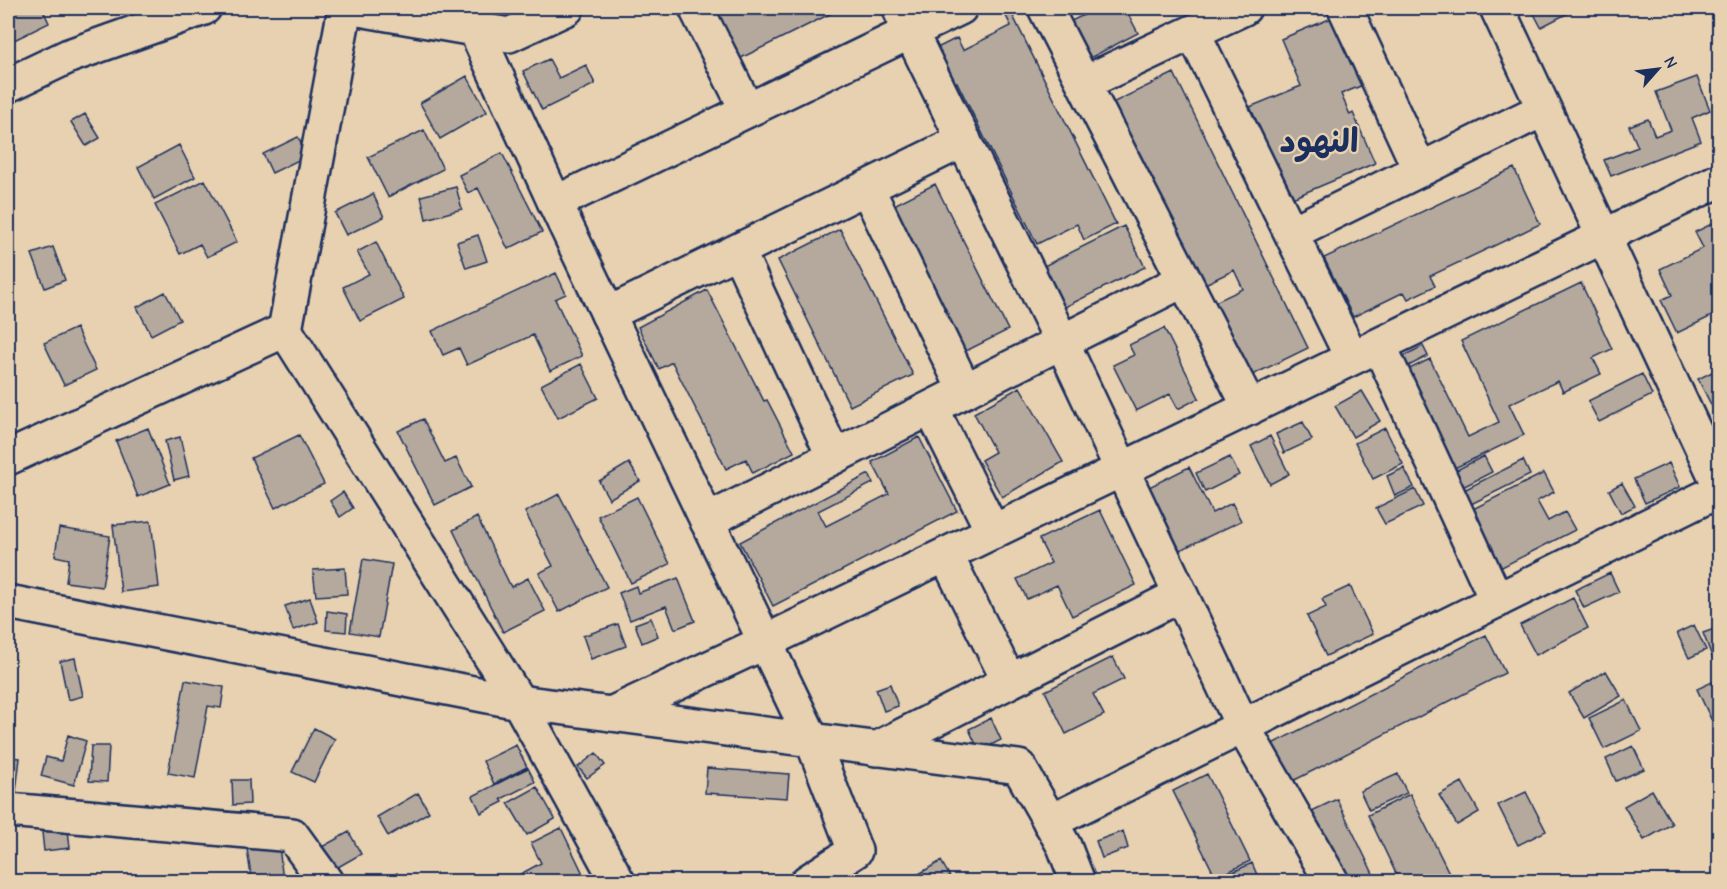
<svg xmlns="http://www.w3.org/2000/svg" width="1727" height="889" font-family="'Comic Neue','Playpen Sans Arabic',sans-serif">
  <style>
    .building { fill: #b4a99c; stroke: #1b2f5e; stroke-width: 1.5 }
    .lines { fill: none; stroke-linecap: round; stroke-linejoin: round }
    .street-casing { stroke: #1b2f5e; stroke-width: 38 }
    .secondary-casing { stroke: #1b2f5e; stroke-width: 38 }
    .street { stroke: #e7d1b0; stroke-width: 33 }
    .secondary { stroke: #e7d1b0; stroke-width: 33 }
    .labels { text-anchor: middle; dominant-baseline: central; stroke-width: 4.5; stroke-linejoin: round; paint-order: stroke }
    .town-label { font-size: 33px; font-weight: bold; fill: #1b2f5e; stroke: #e7d1b0 }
  </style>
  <rect width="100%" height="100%" fill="#e7d1b0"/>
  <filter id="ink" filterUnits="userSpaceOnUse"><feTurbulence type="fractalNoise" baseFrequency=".0167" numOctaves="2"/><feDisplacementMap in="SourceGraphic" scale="12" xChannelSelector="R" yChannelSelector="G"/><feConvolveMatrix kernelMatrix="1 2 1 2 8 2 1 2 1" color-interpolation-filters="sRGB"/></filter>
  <g filter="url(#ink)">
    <path class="building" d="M23,8H42L49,23L8,43V15Z
      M706,8H842L733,62Z
      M1002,8H1009L1116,224L1084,240L1077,224L1037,244L957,82L939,91L921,56L957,38L963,50L1011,26Z
      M1098,8H1125L1138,33L1084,61L1065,24Z
      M1537,8H1578L1541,27L1532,10Z
      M1339,15L1368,83L1341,94L1350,115L1353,113L1375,163L1290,199L1250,107L1301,86L1281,39Z
      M549,59L559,78L586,65L595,84L542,110L523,71Z
      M1174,73L1308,348L1238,382L1202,308L1243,289L1234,270L1197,288L1108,105Z
      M467,76L487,112L440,139L420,103Z
      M1697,77L1710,110L1692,118L1701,141L1611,176L1604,160L1638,147L1629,126L1648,119L1655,136L1671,130L1656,92Z
      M85,114L100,138L86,146L71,122Z
      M424,130L443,169L388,197L368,157Z
      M298,137L307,156L272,173L263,154Z
      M179,145L195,177L154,199L138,167Z
      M502,153L542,232L508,249L478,188L468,193L459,175Z
      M1514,168L1540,224L1430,276L1435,286L1408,299L1404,292L1353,317L1324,258Z
      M205,180L237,242L207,257L200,244L180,254L155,205Z
      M935,184L1008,330L962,353L888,208Z
      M456,187L462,209L426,219L421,196Z
      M373,194L384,217L346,235L335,213Z
      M1720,220V312L1677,333L1661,300L1672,295L1660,269L1703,248L1695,232Z
      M1124,226L1145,267L1065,307L1044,266Z
      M840,229L913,375L850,406L778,260Z
      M478,235L487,261L466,268L457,242Z
      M376,242L404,299L360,321L343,287L369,274L357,252Z
      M53,247L65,280L45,288L32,254Z
      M556,273L566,294L555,299L582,356L550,371L533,335L467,365L459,348L443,355L432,331Z
      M1581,283L1612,349L1593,358L1601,374L1563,392L1558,381L1509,404L1524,435L1444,473L1397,375L1430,359L1468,437L1499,422L1461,341Z
      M707,290L764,401L767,400L794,452L753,473L746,459L726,469L672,362L659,369L638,327Z
      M165,292L180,320L151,335L137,307Z
      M76,328L96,370L64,385L44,343Z
      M1164,328L1199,398L1178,409L1170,394L1136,411L1113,365L1134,355L1129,345Z
      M1423,346L1428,356L1397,372L1392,362Z
      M581,364L598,398L558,418L541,385Z
      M1720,368V422L1698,379Z
      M1642,374L1652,395L1599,422L1588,401Z
      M1020,387L1063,462L1002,497L981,460L995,452L974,413Z
      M1362,391L1380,421L1353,437L1335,406Z
      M423,419L445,463L456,458L471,487L435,505L398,431Z
      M1303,422L1312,440L1284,453L1276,434Z
      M148,428L170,484L138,497L116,441Z
      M1385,428L1403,464L1373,479L1355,443Z
      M299,435L324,484L275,508L251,458Z
      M1270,436L1289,474L1270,484L1251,446Z
      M180,437L189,476L174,480L165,441Z
      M919,437L957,511L773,606L740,542L869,474L873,483L818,511L826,526L889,494L872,462Z
      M1484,456L1492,472L1453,492L1445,476Z
      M1230,457L1239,475L1205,492L1196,473Z
      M1523,460L1530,475L1463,508L1456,494Z
      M629,463L640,481L609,499L599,481Z
      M1669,463L1680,487L1645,503L1634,479Z
      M1189,467L1212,513L1232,503L1241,521L1180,550L1149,487Z
      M1404,468L1414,487L1395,496L1387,476Z
      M1544,473L1554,492L1537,501L1548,521L1565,512L1575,530L1492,572L1463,514Z
      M1622,483L1635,506L1621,513L1609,490Z
      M1415,489L1423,506L1385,524L1376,508Z
      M343,492L353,508L340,517L330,501Z
      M559,494L607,587L559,612L539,573L553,566L525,512Z
      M637,497L670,564L631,583L598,516Z
      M1100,510L1136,585L1072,616L1057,585L1027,599L1017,579L1051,563L1039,539Z
      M477,517L511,587L528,578L545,611L503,632L453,530Z
      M151,521L159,587L121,592L113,525Z
      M59,528L110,536L102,587L66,582L69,559L55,556Z
      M363,559L392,564L379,637L350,632Z
      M345,568L347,594L316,596L313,570Z
      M1610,573L1619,592L1584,608L1575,590Z
      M678,578L695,621L675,629L666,606L630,620L619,593L636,586L638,593Z
      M1350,586L1373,634L1326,656L1307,616L1326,607L1322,599Z
      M310,598L318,622L293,630L285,606Z
      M1573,598L1588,628L1536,655L1520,625Z
      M327,611L347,614L346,632L326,630Z
      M651,618L658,636L642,643L635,624Z
      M618,624L626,646L591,659L583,636Z
      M1694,625L1706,650L1689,658L1677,633Z
      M1720,627V657L1713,659L1703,633Z
      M1486,635L1505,673L1285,785L1266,747Z
      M1113,657L1124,679L1093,694L1104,715L1066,734L1045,691Z
      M75,658L83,696L68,700L60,661Z
      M1720,666V715L1711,719L1697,689L1719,679L1714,669Z
      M1606,671L1621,696L1584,718L1569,693Z
      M185,680L224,687L221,708L208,706L195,778L168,773Z
      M890,684L898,706L884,711L876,689Z
      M1626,700L1641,731L1604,749L1589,718Z
      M991,718L1001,740L979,751L969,729Z
      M314,728L335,739L314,782L292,772Z
      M68,735L86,741L74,785L41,776L46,757L61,761Z
      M516,745L527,767L494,784L483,761Z
      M91,746H109L107,782L89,781Z
      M1633,746L1644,769L1616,781L1606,759Z
      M596,753L605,765L587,778L578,767Z
      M8,757L20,758L13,817L8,816Z
      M528,768L535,782L501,799L503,802L481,813L473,796Z
      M707,768L789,774L787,798L705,793Z
      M1207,774L1250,861L1216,878L1173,791Z
      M1398,774L1407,793L1369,810L1360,791Z
      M232,780H249L250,804L233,805Z
      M1462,782L1479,812L1457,825L1439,795Z
      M537,787L555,819L527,835L508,803Z
      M1652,790L1672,824L1644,840L1624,806Z
      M1526,792L1546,831L1518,845L1498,805Z
      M418,793L429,812L388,836L377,817Z
      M1410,794L1449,873L1431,882H1400L1368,815Z
      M1337,799L1377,882H1328L1297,818Z
      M561,828L587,882H506L541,863L531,843Z
      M68,830L70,848L44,851L42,832Z
      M1123,831L1128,848L1102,858L1096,841Z
      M349,832L361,854L324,875L311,853Z
      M279,845L283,882H252L247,849Z
      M941,861L953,882H905Z
      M1252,863L1260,882H1219L1218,879Z
      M397,873L402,882H384Z
      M1524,873L1529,882H1509Z"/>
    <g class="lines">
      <g class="street-casing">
        <path id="street" d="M353,8L509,35L567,8
          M696,8L747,110
          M899,8L1062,342L1243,727L1332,882
          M1045,8L1250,408
          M1345,8L1420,170
          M1497,8L1720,486
          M1193,32L1352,358
          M1084,83L1244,8
          M8,85L69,56L204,8
          M867,188L965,391
          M555,203L960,8
          M1291,233L1544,109
          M738,251L834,457
          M608,314L964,140
          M285,330L519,702L618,882
          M1379,345L1497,601
          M931,408L993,532
          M707,521L1184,280
          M946,555L1009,681
          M611,714L765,642L1720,180
          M876,749L1180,595
          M8,810L292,835L326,882
          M1050,822L1720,490"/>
      </g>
      <g class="secondary-casing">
        <path id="secondary" d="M475,29L555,203L812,740L855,851L807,882
          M8,458L285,330L345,8
          M8,602L519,702L1019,767L1064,846L1078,882"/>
      </g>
      <use href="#street" class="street"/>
      <use href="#secondary" class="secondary"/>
    </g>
  </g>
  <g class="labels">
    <g class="town-label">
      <text x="1319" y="141">النهود</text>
    </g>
  </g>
  <rect width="1727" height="889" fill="none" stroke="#e7d1b0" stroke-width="30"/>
  <rect x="15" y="15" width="1697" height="859" fill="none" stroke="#1b2f5e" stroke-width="2" filter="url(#ink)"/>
  <g transform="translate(1658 69) rotate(62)" stroke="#e7d1b0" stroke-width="4.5" paint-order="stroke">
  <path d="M0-4.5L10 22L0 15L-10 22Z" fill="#1b2f5e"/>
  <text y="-9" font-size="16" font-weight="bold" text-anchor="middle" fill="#1b2f5e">N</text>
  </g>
</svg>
